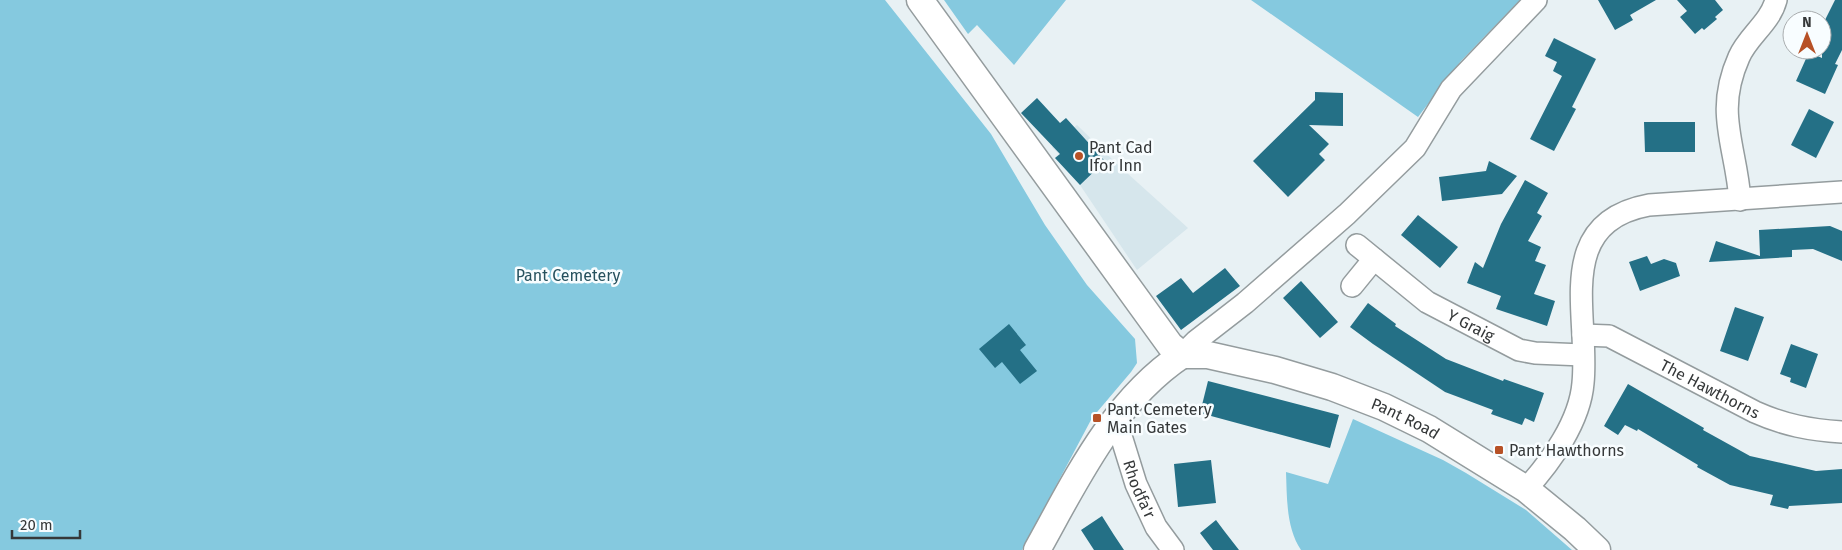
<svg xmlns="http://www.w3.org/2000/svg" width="1842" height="550" font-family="'Fira Sans',sans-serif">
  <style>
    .built { fill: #d6e6ec }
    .green { fill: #85c9df }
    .building { fill: #247086 }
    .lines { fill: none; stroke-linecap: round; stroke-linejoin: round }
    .minor-casing { stroke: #949c9e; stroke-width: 24 }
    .tertiary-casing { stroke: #949c9e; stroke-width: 29 }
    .minor { stroke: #fff; stroke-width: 21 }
    .tertiary { stroke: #fff; stroke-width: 26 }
    .poi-dot { fill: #b75126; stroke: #f8fdff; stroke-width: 2 }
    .labels { text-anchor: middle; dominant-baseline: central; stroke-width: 5; stroke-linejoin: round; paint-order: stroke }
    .poi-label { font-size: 16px; fill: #353839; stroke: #f8fdff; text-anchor: start }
    .park-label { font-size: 16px; fill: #26515e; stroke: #f8fdff }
    .street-label { font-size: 16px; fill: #353839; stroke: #f8fdff }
  </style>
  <rect width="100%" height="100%" fill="#e8f1f4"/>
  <path class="built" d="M1077,125L1117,164L1188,228L1137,270L1080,185L1055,158L1059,154L1052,147Z"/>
  <path class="green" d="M0,0H885L991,134L1045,225L1087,285L1135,339L1137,363L1131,372L1092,418L1022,550H0Z
    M944,0H1066L1014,65L977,25L968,34Z
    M1251,0H1520L1461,61L1418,117Z
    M1353,419L1443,460L1466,473L1526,510L1572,550H1301C1286,528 1287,497 1286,472L1328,484Z"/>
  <path class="building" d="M1598,0H1656L1630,15L1633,20L1615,30Z
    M1677,0H1715L1723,10L1715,17L1717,19L1704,30L1702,28L1695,34L1680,17L1687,11Z
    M1835,0H1842V50L1835,64L1838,65L1825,94L1796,81L1809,52L1822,58V26Z
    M1554,38L1596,59L1572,107L1576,109L1554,151L1530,139L1562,76L1553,71L1557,62L1545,56Z
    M1315,92L1343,93V126L1309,125L1329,144L1319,154L1325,160L1288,197L1253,161L1315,100Z
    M1037,98L1060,123L1066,118L1105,161L1080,185L1055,158L1060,154L1021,113Z
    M1809,109L1834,122L1816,158L1791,145Z
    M1644,122H1695V152H1645Z
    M1489,161L1517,176L1502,194L1442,201L1439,177L1486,171Z
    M1525,180L1548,193L1537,213L1542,216L1528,241L1541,247L1535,261L1546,265L1534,294L1555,301L1547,326L1496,309L1501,296L1467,283L1475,262L1483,268L1501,224Z
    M1418,215L1458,247L1440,268L1401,235Z
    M1830,226L1842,231V261L1813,249L1792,250V257L1709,262L1716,241L1760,256L1759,230Z
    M1647,256L1651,264L1664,259L1676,263L1680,276L1640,291L1629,262Z
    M1225,268L1240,286L1181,330L1156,296L1181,278L1193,293Z
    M1301,281L1338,322L1320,338L1283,298Z
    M1368,303L1396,324L1395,326L1446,359L1503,381L1504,379L1544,393L1534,422L1525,418L1522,425L1491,414L1493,410L1445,392L1373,344L1350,327Z
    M1735,307L1764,317L1748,361L1720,351Z
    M1009,324L1026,345L1020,350L1037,371L1020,384L1002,362L995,368L979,349Z
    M1791,344L1818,354L1806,388L1790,382L1791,378L1780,374Z
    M1208,381L1339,415L1330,448L1200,413Z
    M1628,384L1704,428L1703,430L1750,456L1816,471L1842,469V503L1789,506L1788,509L1770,505L1773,495L1730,485L1697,467L1698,465L1638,429L1637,431L1625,425L1618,435L1604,426Z
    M1211,460L1216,503L1178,507L1174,464Z
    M1102,516L1114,535L1124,550H1094L1081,530Z
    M1216,520L1225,532L1239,550H1213L1200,533Z"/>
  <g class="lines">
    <g class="minor-casing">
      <g id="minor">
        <path d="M1740,200C1736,145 1714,113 1739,57C1748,36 1770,23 1776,0"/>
        <path id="s1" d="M1357,245L1427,302L1519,350L1535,353L1583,355"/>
        <path d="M1352,286L1374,259"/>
        <path id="s2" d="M1583,335L1609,336L1755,412C1784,425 1810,430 1842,432"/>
        <path d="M1182,355L1196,341L1245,303L1347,214L1415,148L1451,89L1536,0"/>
        <path id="s3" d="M1109,428L1122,439L1136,484L1156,527L1173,550"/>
        <path d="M1526,489C1551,462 1580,421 1583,383C1590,315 1552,223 1649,205L1842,192"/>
      </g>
    </g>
    <g class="tertiary-casing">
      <g id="tertiary">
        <path d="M920,0L1170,345L1182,355"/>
        <path id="s4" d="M1182,355H1208L1275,370L1332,387L1384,407L1429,429L1526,489L1575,529L1597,550"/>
        <path d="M1037,550C1076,480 1113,401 1182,355"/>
      </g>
    </g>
    <use href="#minor" class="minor"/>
    <use href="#tertiary" class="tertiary"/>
  </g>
  <g class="poi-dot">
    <circle cx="1079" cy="156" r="5"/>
    <rect x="1092" y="413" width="10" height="10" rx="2.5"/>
    <rect x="1494" y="445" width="10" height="10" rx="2.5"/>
  </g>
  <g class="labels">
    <g class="poi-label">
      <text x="1089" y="147">Pant Cad<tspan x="1089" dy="18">Ifor Inn</tspan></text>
      <text x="1107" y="409">Pant Cemetery<tspan x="1107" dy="18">Main Gates</tspan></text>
      <text x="1509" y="450">Pant Hawthorns</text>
    </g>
    <g class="park-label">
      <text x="568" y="275">Pant Cemetery</text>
    </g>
    <g class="street-label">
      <text stroke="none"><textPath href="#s1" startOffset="140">Y Graig</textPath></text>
      <text stroke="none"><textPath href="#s2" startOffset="140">The Hawthorns</textPath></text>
      <text stroke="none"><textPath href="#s4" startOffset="234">Pant Road</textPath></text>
      <text stroke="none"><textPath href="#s3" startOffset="70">Rhodfa'r</textPath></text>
    </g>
  </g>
  <g transform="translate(1807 35)"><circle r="24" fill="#f8fdff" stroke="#aaaeb0"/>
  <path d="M0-4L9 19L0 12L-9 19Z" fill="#b75126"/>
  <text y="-8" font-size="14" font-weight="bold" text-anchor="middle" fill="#353839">N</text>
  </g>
  <path d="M12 530v8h68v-8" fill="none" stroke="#353839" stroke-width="2.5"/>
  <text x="20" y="530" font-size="15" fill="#353839" stroke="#f8fdff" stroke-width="4" paint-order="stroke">20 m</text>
</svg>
